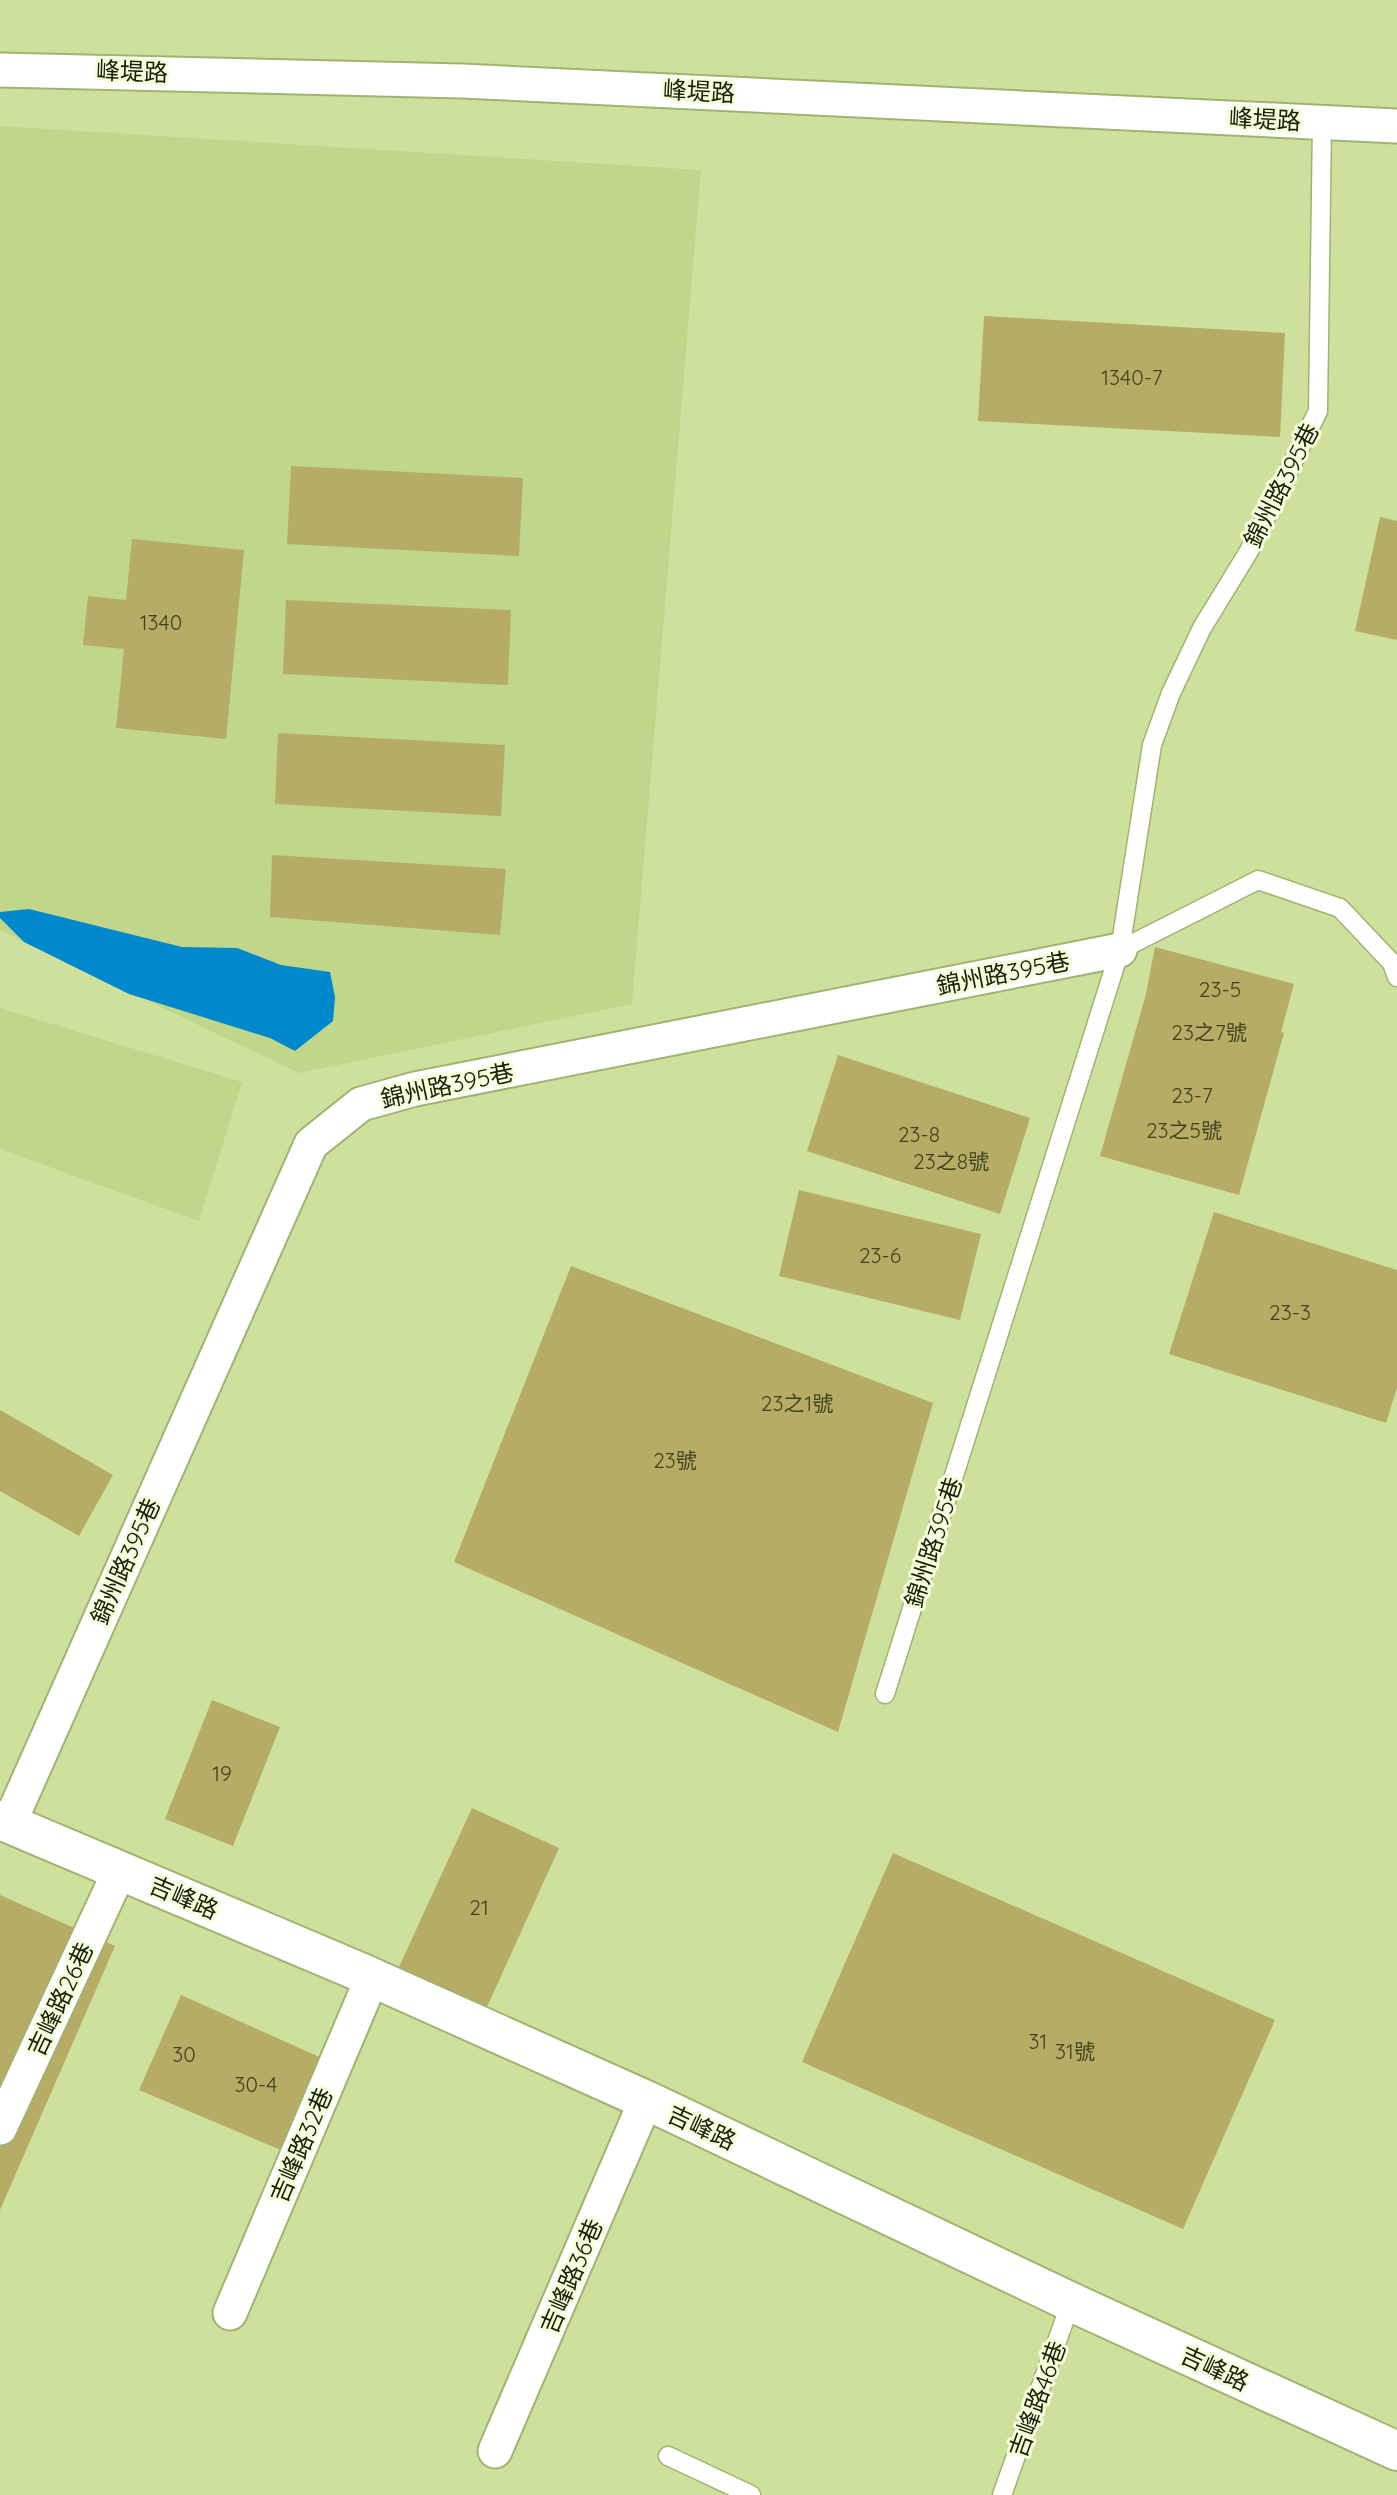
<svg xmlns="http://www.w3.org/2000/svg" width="1397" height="2495" font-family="Quicksand,'Noto Sans TC',sans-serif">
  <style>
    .built { fill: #c0d68a }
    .water { fill: #08c }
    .building { fill: #b6ac66 }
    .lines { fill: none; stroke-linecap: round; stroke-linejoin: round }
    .service-casing { stroke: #a0b371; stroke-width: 21 }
    .minor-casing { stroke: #a0b371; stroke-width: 37 }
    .tertiary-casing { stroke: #a0b371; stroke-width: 42 }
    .service { stroke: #fff; stroke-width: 18 }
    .minor { stroke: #fff; stroke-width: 33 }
    .tertiary { stroke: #fff; stroke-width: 38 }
    .labels { text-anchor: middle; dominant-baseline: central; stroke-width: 6; stroke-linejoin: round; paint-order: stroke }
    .number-label { font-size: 21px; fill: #40431d }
    .street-label { font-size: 24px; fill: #192005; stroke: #f3fedc }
  </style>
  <rect width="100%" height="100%" fill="#cde19d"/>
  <path class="built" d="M0,126L701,170L632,1004L299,1073L0,930Z
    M0,1008L242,1082L199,1221L0,1149Z"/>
  <path class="water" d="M29,909L182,947L237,948L281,965L330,972L335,997L333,1021L295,1051L270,1038L129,994L24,942L0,918V912Z"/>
  <path class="building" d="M984,316L1285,333L1280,437L978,421Z
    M291,466L523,478L519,556L287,544Z
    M1380,517L1397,521V640L1355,631Z
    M132,539L244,550L226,739L116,728L124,649L83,645L88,596L126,600Z
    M286,600L511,610L508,685L283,674Z
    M278,733L505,745L501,816L275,804Z
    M272,855L506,869L500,935L270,917Z
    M1155,947L1294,984L1281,1032L1284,1033L1239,1195L1100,1156L1146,994Z
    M838,1055L1030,1118L1000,1214L807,1151Z
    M799,1190L981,1234L960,1320L779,1276Z
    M1214,1212L1397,1270V1388L1386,1423L1169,1354Z
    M571,1266L933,1403L838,1732L454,1562Z
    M0,1410L113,1475L79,1536L0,1491Z
    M212,1700L280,1727L233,1846L165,1819Z
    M472,1808L559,1848L487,2007L399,1967Z
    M893,1853L1275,2020L1183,2229L802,2062Z
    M0,1895L115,1946L0,2210Z
    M181,1995L324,2059L283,2151L139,2090Z"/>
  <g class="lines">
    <g class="service-casing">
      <path id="service" d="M1120,950L1152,745L1171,693L1202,628L1249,551L1318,411L1322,122
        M885,1694L1120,950L1258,880L1340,908L1392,963L1397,977
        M668,2456L751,2495
        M1002,2495L1071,2302"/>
    </g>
    <g class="minor-casing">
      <path id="minor" d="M0,70L462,81L1397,126
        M9,1824L311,1144L361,1104L415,1089L1120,950
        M0,2128L120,1870
        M230,2313L372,1978
        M495,2451L646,2100"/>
    </g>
    <g class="tertiary-casing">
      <path id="tertiary" d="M0,1820L360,1972L646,2100L1071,2302L1397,2451"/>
    </g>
    <use href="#service" class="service"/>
    <use href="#minor" class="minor"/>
    <use href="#tertiary" class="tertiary"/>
  </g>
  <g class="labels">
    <g class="number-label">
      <text x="1132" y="377">1340-7</text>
      <text x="161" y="622">1340</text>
      <text x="1220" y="989">23-5</text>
      <text x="1209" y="1032">23之7號</text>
      <text x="1192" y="1095">23-7</text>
      <text x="1184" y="1130">23之5號</text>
      <text x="919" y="1134">23-8</text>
      <text x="951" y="1161">23之8號</text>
      <text x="880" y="1255">23-6</text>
      <text x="1290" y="1312">23-3</text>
      <text x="797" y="1403">23之1號</text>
      <text x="675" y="1460">23號</text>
      <text x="222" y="1773">19</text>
      <text x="479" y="1907">21</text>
      <text x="1038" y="2041">31</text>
      <text x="1075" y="2051">31號</text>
      <text x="184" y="2054">30</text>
      <text x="256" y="2084">30-4</text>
    </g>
    <g class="street-label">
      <text transform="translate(132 71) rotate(2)">峰堤路</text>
      <text transform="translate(699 91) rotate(3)">峰堤路</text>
      <text transform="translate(1265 119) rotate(3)">峰堤路</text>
      <text transform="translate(1281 485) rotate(-63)">錦州路395巷</text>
      <text transform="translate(1003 973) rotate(-11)">錦州路395巷</text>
      <text transform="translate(447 1085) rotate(-12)">錦州路395巷</text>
      <text transform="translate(933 1542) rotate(-72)">錦州路395巷</text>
      <text transform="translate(125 1561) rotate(-66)">錦州路395巷</text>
      <text transform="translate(184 1897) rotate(23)">吉峰路</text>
      <text transform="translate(60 1999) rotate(-65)">吉峰路26巷</text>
      <text transform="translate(702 2127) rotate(25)">吉峰路</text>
      <text transform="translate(301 2145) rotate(-67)">吉峰路32巷</text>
      <text transform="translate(571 2276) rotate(-67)">吉峰路36巷</text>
      <text transform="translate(1215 2368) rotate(25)">吉峰路</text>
      <text transform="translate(1037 2399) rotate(-70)">吉峰路46巷</text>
    </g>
  </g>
</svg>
